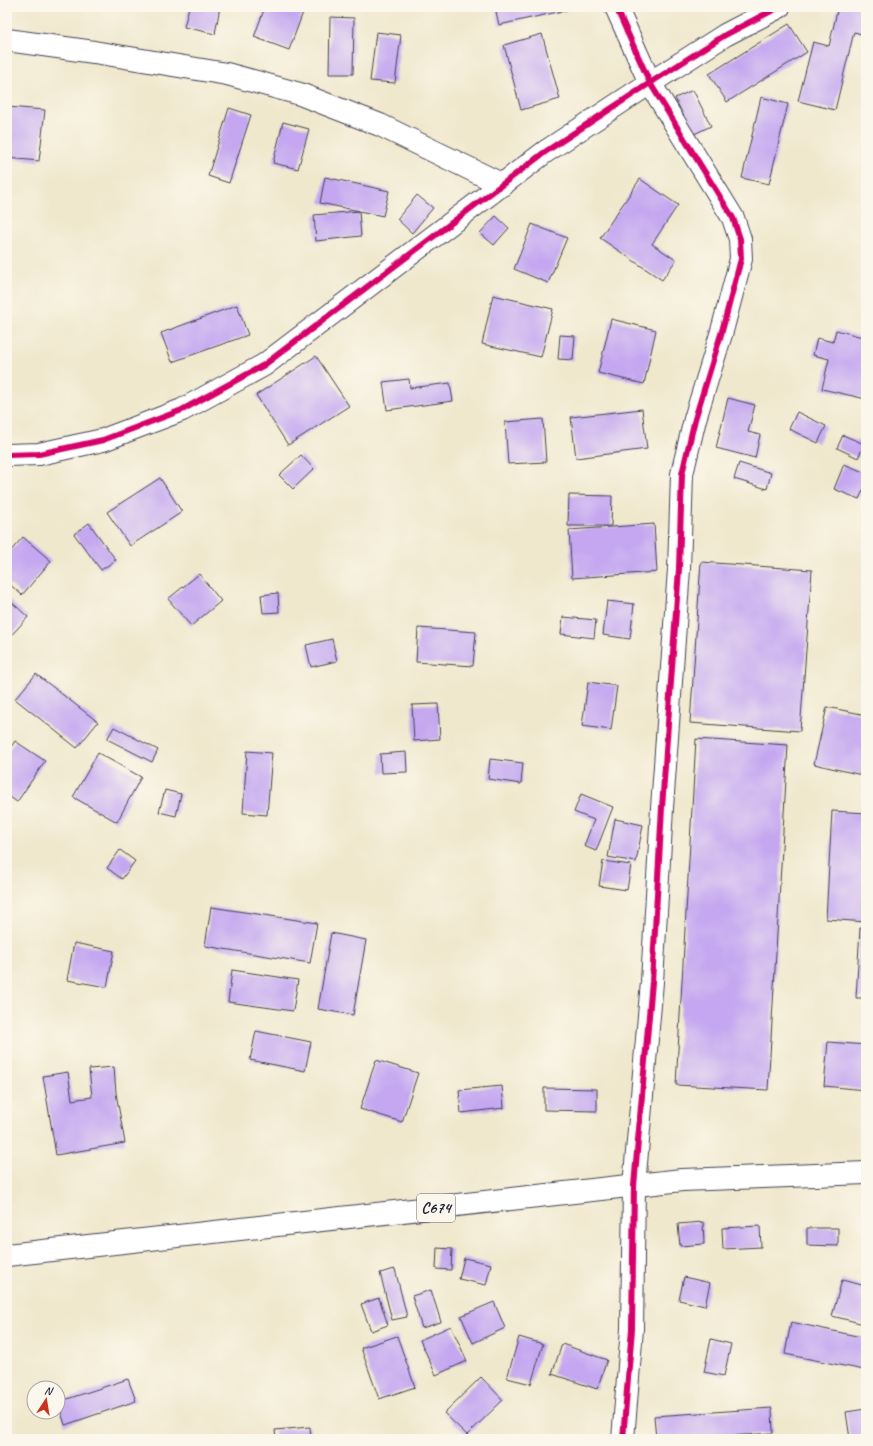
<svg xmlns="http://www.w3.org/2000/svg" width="873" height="1446" font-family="Caveat,sans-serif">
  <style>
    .building { fill: #c4a7f0 }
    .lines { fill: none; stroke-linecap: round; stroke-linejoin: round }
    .street-casing { stroke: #414051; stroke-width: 24 }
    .secondary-casing { stroke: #414051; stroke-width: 24 }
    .primary-casing { stroke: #414051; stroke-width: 24 }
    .street { stroke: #fff; stroke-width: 22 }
    .secondary { stroke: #fff; stroke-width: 22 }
    .primary { stroke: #fff; stroke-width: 22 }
    .cycleway-casing { stroke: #fbf7ec; stroke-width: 8 }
    .cycleway { stroke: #d6006c; stroke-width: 6 }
    .labels { text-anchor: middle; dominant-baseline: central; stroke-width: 3.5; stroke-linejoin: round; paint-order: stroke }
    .shield { fill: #fbf7ec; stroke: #636270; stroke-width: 1 }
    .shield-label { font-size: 16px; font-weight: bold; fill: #22223b }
  </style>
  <rect width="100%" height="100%" fill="#fbf7ec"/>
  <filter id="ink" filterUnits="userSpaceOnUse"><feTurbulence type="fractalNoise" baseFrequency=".025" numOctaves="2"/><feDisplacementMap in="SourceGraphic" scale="8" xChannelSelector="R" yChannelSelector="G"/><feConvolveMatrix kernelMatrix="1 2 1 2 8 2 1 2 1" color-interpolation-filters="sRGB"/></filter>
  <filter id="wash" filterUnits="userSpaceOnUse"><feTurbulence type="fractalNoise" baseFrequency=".012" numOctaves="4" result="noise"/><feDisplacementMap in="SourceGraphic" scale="16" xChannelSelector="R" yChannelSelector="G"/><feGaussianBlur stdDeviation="0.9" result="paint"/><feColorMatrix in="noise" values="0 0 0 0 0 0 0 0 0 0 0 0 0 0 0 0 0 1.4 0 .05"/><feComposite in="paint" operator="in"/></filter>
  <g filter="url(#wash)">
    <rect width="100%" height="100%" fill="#f0e8cd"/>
    <g id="blocks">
      <path class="building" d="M189,7H220L215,34L184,27Z
        M265,7H305L289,50L254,37Z
        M495,7H567V10L499,25Z
        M838,7H866V35L854,32L835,110L798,101L813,42L829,46Z
        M330,17L354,18L353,74H329Z
        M789,24L807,52L727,102L709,74Z
        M376,32L401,35L395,83L370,81Z
        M542,34L560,99L521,110L504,45Z
        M693,90L711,126L692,135L675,98Z
        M761,97L788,104L769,184L742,178Z
        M7,107L45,110L39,161L7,158Z
        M229,108L251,115L229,183L208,176Z
        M283,122L309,129L298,169L273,163Z
        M325,177L389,191L383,216L359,211L361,236L316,241L314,215L359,211L320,203Z
        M640,179L678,205L652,244L676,260L662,280L600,238Z
        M417,195L433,208L412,233L397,219Z
        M496,216L509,228L494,245L480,233Z
        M532,224L567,238L548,283L514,269Z
        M493,295L553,309L541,357L482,344Z
        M237,305L248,335L172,362L161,333Z
        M611,319L656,330L644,384L598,373Z
        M836,330L866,338V399L822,389L829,359L813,355L817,338L833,342Z
        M560,335L575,336L573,360L558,359Z
        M316,356L349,406L288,445L256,395Z
        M409,379L410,388L450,383L453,401L387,410L383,382Z
        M728,398L755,405L748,432L760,435L755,458L716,448Z
        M642,409L647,449L576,458L571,417Z
        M797,412L826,426L818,443L789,429Z
        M543,419L546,462L508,464L505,422Z
        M843,435L864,444L858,458L837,448Z
        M301,455L314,469L293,489L279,475Z
        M739,463L771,473L767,489L734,479Z
        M844,464L866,473V484L859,499L834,489Z
        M160,478L182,512L130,546L107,512Z
        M569,495L612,496L611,526H568Z
        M89,523L116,560L101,570L74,534Z
        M654,524L657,572L572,578L569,530Z
        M23,537L51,561L22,595L7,582V555Z
        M701,562L812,570L800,731L690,723Z
        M199,574L221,601L191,626L168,599Z
        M278,593L279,612L263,613L261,595Z
        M7,598L28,617L7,640Z
        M607,601L634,604L630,639L603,635Z
        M563,617L596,620L594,638L561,634Z
        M418,628L476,632L473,666L416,662Z
        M332,639L337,661L311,667L306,645Z
        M36,674L98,722L77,748L15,699Z
        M588,682L617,686L611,730L582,726Z
        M438,704L440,739L414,741L412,705Z
        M827,707L866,715V776L814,764Z
        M114,727L158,750L152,762L107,739Z
        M696,739L788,745L768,1090L676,1085Z
        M15,741L45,761L17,802L7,795V753Z
        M247,751L272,753L267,815L243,813Z
        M406,752L407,772L381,773L380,754Z
        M98,753L141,777L117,822L73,797Z
        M490,759L523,763L521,784L488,779Z
        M165,790L181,794L176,816L159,812Z
        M581,794L613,807L596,851L584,846L594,820L574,812Z
        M832,811L866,813V922L826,919Z
        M615,819L643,825L636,862L608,857Z
        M120,850L135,861L122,879L107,868Z
        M603,861L631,865L627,890L599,886Z
        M211,907L317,923L310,963L205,946Z
        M860,928H866V998H856Z
        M331,933L366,940L353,1015L318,1009Z
        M74,943L114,951L107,987L67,980Z
        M232,970L298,980L293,1011L228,1002Z
        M256,1031L311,1042L305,1071L250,1060Z
        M828,1042L866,1045L865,1090L824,1086Z
        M376,1060L418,1073L402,1122L360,1109Z
        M114,1067L116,1093L125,1143L56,1155L43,1076L68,1072L72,1100L92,1097L89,1069Z
        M502,1086L504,1108L461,1113L459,1090Z
        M544,1088L597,1089V1111L544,1110Z
        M703,1222L704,1244L680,1246L678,1224Z
        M760,1226L761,1247L723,1249L722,1228Z
        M807,1228H838V1246L807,1245Z
        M437,1248L452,1249L451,1270L436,1269Z
        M464,1258L491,1264L486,1285L459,1279Z
        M395,1269L407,1317L392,1320L380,1273Z
        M684,1277L710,1283L705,1306L679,1300Z
        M842,1280L866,1286V1318L864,1324L832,1316Z
        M431,1290L441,1322L422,1328L412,1296Z
        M379,1298L388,1325L371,1331L361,1304Z
        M494,1302L505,1328L473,1343L461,1316Z
        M791,1322L866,1338V1359L864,1370L785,1354Z
        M451,1326L467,1361L436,1375L420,1340Z
        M397,1336L415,1387L379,1399L361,1348Z
        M519,1337L543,1344L531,1384L507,1378Z
        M711,1339L731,1344L724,1376L704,1372Z
        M562,1344L607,1360L597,1389L552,1374Z
        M481,1377L503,1400L467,1435L444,1413Z
        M128,1379L136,1401L65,1425L58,1402Z
        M772,1408L773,1433L690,1439H656L654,1416Z
        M866,1409V1439H850L846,1412Z
        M310,1427L311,1439H276L275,1430Z"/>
    </g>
  </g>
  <g filter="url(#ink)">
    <use href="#blocks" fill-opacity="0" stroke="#414051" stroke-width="1"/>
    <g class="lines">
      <g class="street-casing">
        <path id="street" d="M616,7L650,83L733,218L740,239L741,259L722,331L695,419L682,474L679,569L662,808L652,982L634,1186L632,1329L623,1439
          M7,40L94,52L227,74L300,94L380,125L503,185"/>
      </g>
      <g class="secondary-casing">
        <path id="secondary" d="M7,455L39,454L103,440L182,410L264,365L545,152L650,83L725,35L779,7"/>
      </g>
      <g class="primary-casing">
        <path id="primary" d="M7,1255L682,1180L866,1173"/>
      </g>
      <use href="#street" class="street"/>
      <use href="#secondary" class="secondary"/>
      <use href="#primary" class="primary"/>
      <g class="cycleway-casing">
        <path id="cycleway" d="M616,7L650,83L733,218L740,239L741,259L722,331L695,419L682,474L679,569L662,808L652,982L634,1186L632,1329L623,1439
          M7,455L39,454L103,440L182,410L264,365L545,152L650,83L725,35L779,7"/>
      </g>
      <use href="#cycleway" class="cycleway"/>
    </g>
  </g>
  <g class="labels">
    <rect class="shield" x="417" y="1194" width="38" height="28" rx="3"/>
    <g class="shield-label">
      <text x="436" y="1208">C674</text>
    </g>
  </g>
  <rect width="873" height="1446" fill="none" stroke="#fbf7ec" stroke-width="24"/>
  <g transform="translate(46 1400) rotate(12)"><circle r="19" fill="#fbf7ec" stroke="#a4a2a5"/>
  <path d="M0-3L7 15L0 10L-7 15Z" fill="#c8321e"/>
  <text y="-6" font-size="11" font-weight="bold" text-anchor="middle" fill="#22223b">N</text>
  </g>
</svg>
